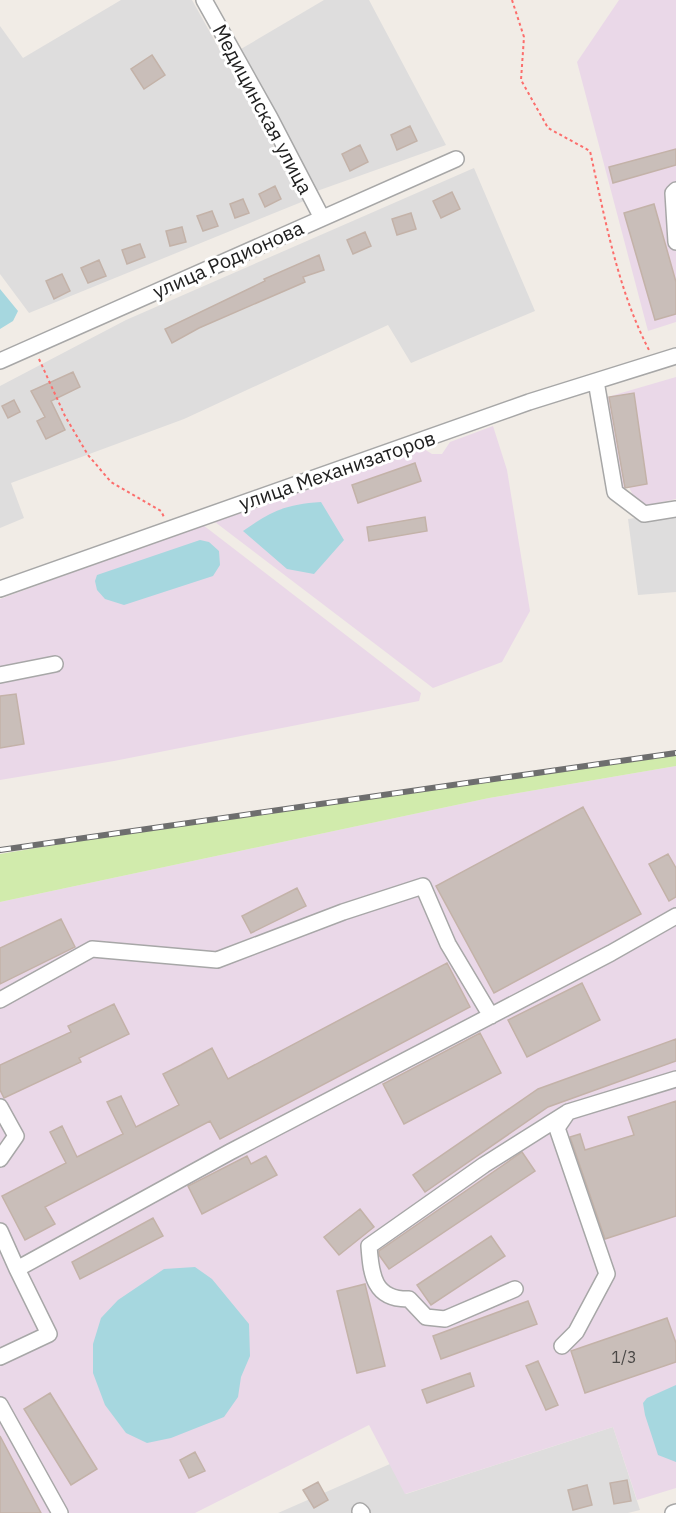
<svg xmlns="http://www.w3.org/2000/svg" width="676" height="1513" font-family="'IBM Plex Sans',sans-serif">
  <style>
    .residential { fill: #dedddd }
    .industrial { fill: #ead8e8 }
    .grass { fill: #d1ebac }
    .water { fill: #a6d7df }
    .building { fill: #c9beb9; stroke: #c3b2a8; stroke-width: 1.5 }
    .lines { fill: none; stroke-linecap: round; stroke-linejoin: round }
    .minor-casing { stroke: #a7a7a7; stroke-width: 18 }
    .path { stroke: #fc6e6c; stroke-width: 2; stroke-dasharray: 3 3; stroke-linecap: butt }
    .minor { stroke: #fff; stroke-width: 15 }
    .rail-casing { stroke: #6e6e6e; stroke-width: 6 }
    .rail { stroke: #fff; stroke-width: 4; stroke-dasharray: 11; stroke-linecap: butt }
    .labels { text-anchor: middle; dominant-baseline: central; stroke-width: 6; stroke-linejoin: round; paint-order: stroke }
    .number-label { font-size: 16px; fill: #4a4846 }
    .street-label { font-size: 20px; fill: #202020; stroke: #fff }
  </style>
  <rect width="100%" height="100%" fill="#f1ece6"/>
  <path class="residential" d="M121,0H192L304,201L29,313L0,274V26L23,58Z
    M324,0H369L446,145L317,191L241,49Z
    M474,168L535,311L411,363L388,325L184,419L11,483L24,518L0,528V386L126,320Z
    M676,512V592L638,595L628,519Z
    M613,1427L640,1510L628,1513H278L390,1464L406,1494Z"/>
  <path class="industrial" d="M619,0H676V322L648,331L577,62Z
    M676,377V499L643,506L636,502L629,487L617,489L604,398Z
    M493,426L507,470L530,611L502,662L433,688L215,522L424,449L432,454H442L450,442Z
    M203,525L421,693L419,701L114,761L0,780V599Z
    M676,766V1488L637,1500L613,1427L405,1494L369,1425L195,1513H0V902L489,798Z"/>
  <path class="grass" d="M676,755V766L489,798L0,902V854L193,822Z"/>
  <path class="water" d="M0,289L18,311L13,321L0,329Z
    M321,502L344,540L314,574L287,569L243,531C271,511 287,504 321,502Z
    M200,540L209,542L219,551L220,565L213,576L124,605L105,599L97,590L95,581L97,575Z
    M195,1267L212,1279L249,1324L250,1356L241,1377L238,1397L224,1417L171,1438L147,1443L126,1433L105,1405L93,1373V1344L101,1318L118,1300L164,1269Z
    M676,1385V1462L658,1455L645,1415L643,1403L647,1398Z"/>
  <path class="building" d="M152,55L165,75L144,89L131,69Z
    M410,126L417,141L397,150L391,135Z
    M360,145L368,162L350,171L342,154Z
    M676,149V165L613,183L609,167Z
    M275,186L281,199L265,207L259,194Z
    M452,192L460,209L441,218L433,201Z
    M243,199L249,213L235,218L230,204Z
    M654,204L676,282V314L655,320L624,213Z
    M212,211L218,226L203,231L197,216Z
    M411,213L416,229L397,235L392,219Z
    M182,227L186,242L170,246L166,231Z
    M365,232L371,246L353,254L347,240Z
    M140,244L145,257L127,264L122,250Z
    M319,255L324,270L303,277L305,282L199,328L172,343L165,329L265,281L264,279Z
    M99,260L106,276L88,283L81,268Z
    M62,274L70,291L54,299L46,281Z
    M73,372L80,387L51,401L65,430L46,439L37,421L45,417L31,391Z
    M634,393L647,484L625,488L609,397Z
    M14,400L20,412L8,418L2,406Z
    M415,463L421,481L358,503L352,485Z
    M425,517L427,531L369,541L367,527Z
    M16,694L24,744L0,748V696Z
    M583,807L641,914L494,993L436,886Z
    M668,854L676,868V897L669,901L649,864Z
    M297,888L306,906L251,933L242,916Z
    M61,919L75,947L0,984V948Z
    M447,963L470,1007L220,1139L210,1121L45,1207L55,1224L25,1240L2,1196L66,1163L50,1132L62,1126L77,1157L123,1134L107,1102L121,1096L136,1127L179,1105L163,1074L181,1065L212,1048L228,1079Z
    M582,983L600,1020L527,1057L508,1020Z
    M114,1004L129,1034L79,1058L81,1062L4,1098L0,1090V1065L71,1032L68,1026Z
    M480,1033L501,1073L404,1124L383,1084Z
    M676,1039V1061L548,1107L425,1192L413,1175L538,1089Z
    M676,1101V1216L605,1239L570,1137L580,1134L585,1150L634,1135L628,1117Z
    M522,1152L535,1171L389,1269L379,1255V1251Z
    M247,1156L251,1164L266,1156L277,1175L202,1214L188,1186Z
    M360,1209L374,1227L339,1255L324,1237Z
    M153,1218L163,1236L80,1279L72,1262Z
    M491,1236L505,1256L431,1305L417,1285Z
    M365,1284L385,1366L357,1373L337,1291Z
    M528,1301L537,1324L441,1359L433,1336Z
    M667,1318L676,1343V1362L585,1393L571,1351Z
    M538,1361L558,1405L546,1410L526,1366Z
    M470,1373L474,1386L427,1403L422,1390Z
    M50,1393L97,1469L71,1485L24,1409Z
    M0,1436L41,1513H0Z
    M195,1452L205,1471L189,1478L180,1460Z
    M627,1480L631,1501L614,1504L610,1483Z
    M318,1482L328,1500L314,1508L303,1490Z
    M587,1485L592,1505L573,1510L568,1490Z"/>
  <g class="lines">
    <g class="minor-casing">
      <path id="minor" d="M204,0L270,118L322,218
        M676,190L673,193L676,242
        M0,361L456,159
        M596,381L615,492L644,514L676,509
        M0,589L529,402L676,356
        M0,675L55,664
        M0,1000L92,949L217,960L343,912L423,886L448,944L491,1016
        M0,1107L16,1136L0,1159
        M0,1231L17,1269
        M515,1289L445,1319L426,1317L409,1299C374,1300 371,1275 369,1246L484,1165L568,1112
        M562,1346L576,1332L607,1274L557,1128L568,1112L676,1079
        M0,1357L49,1334L17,1269L230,1152L611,953L676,916
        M0,1405L60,1513
        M360,1511L362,1513
        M673,1513L676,1512"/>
    </g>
    <path class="path" d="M512,0L524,37L521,80L548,128L590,151C605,219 618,291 650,352
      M39,359L65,416L88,455L111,482L161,511L164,517"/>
    <use href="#minor" class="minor"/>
    <g class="rail-casing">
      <path id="rail" d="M0,850L676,753"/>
    </g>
    <use href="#rail" class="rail"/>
  </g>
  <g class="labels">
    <g class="number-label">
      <text x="624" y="1357">1/3</text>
    </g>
    <g class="street-label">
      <text transform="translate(263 109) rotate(62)">Медицинская улица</text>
      <text transform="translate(228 259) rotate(-24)">улица Родионова</text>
      <text transform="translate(337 470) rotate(-19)">улица Механизаторов</text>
    </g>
  </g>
</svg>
